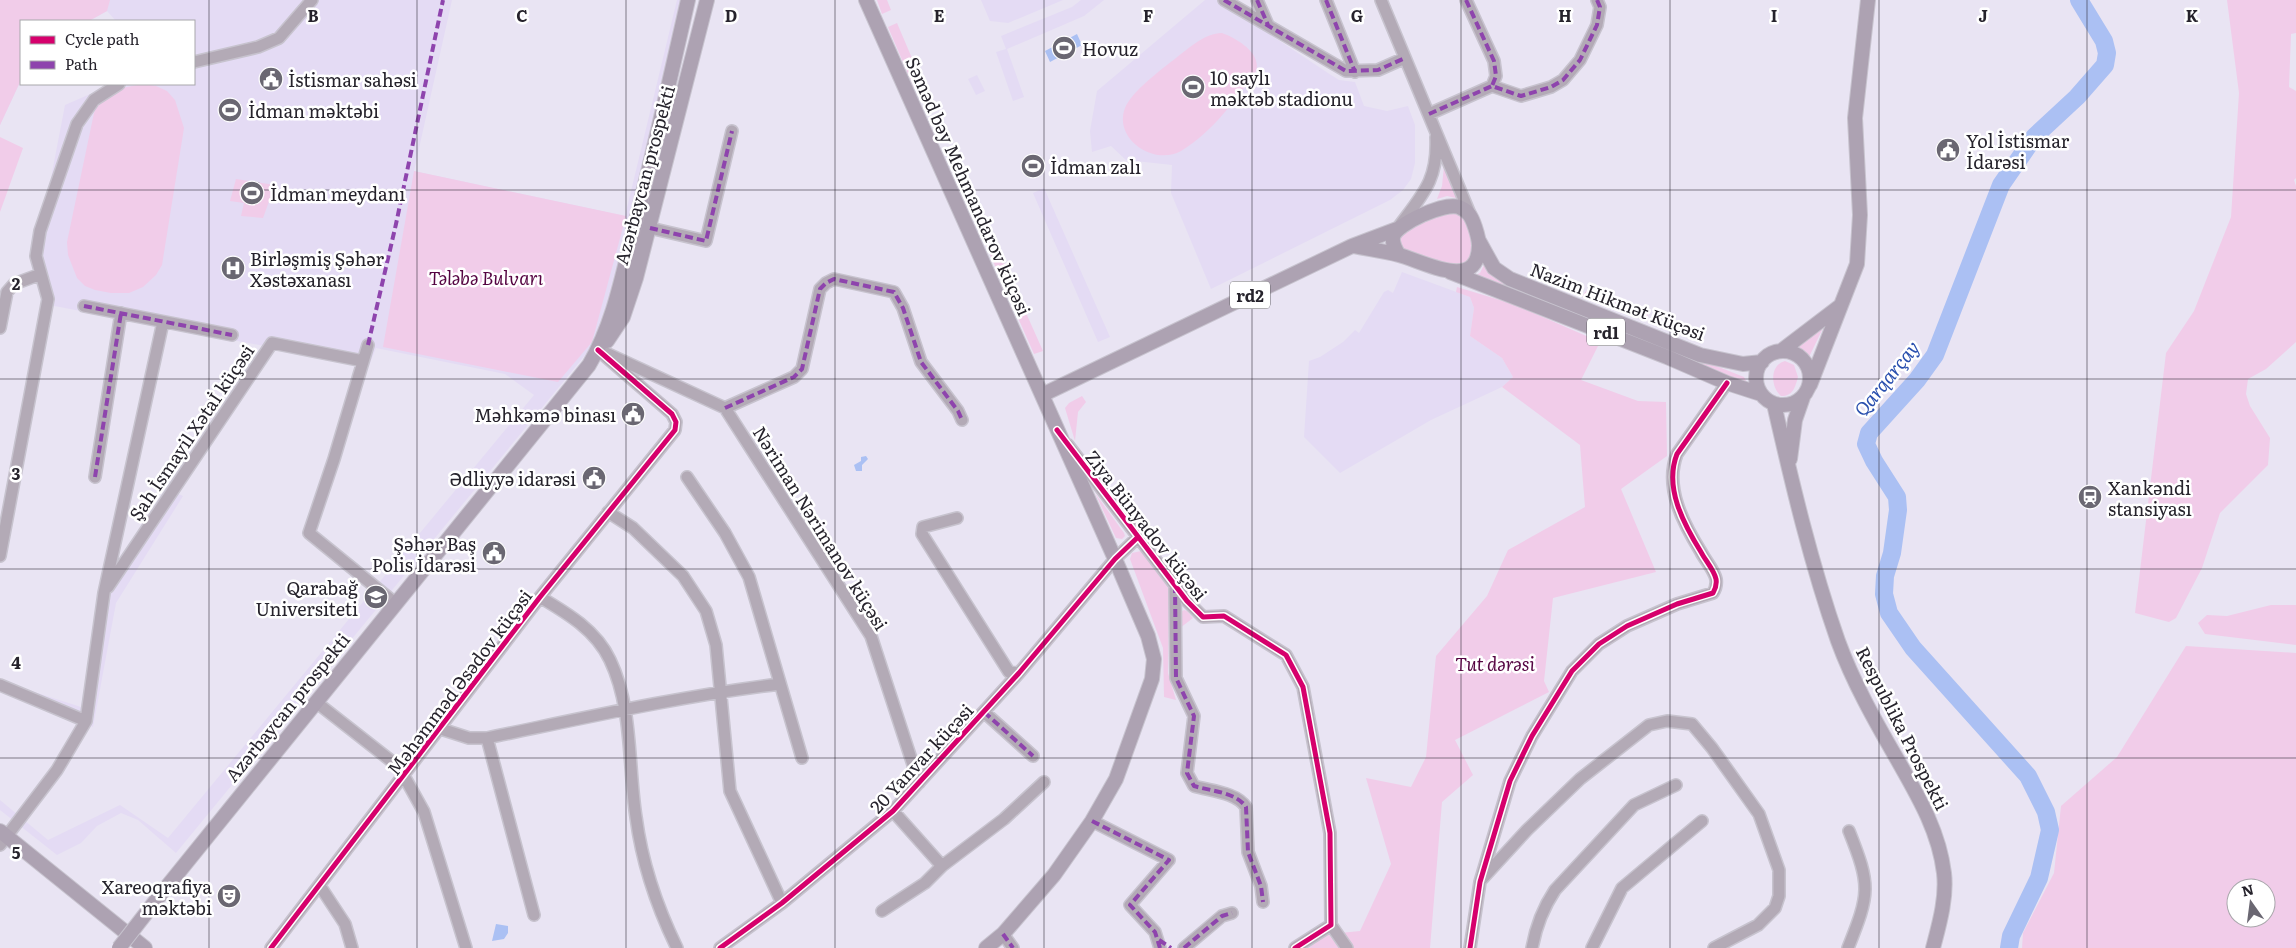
<svg xmlns="http://www.w3.org/2000/svg" width="2296" height="948" font-family="Literata,serif">
  <style>
    .built { fill: #e4dbf4 }
    .green { fill: #f1cce9; fill-rule: evenodd }
    .water { fill: #abc0f3 }
    .lines { fill: none; stroke-linecap: round; stroke-linejoin: round }
    .river { stroke: #abc0f3; stroke-width: 18 }
    .minor-casing { stroke: #c7c3ce; stroke-width: 14 }
    .major-casing { stroke: #c7c3ce; stroke-width: 16 }
    .minor { stroke: #b3aab6; stroke-width: 11 }
    .major { stroke: #ada2b2; stroke-width: 14 }
    .major-bridge-casing { stroke: #c7c3ce; stroke-width: 16; stroke-linecap: butt }
    .major-bridge { stroke: #ada2b2; stroke-width: 14 }
    .quiet { stroke: #8e44ad; stroke-width: 4; stroke-dasharray: 8 4; stroke-linecap: butt }
    .cycleway-casing { stroke: #fff; stroke-width: 8 }
    .cycleway { stroke: #d6006c; stroke-width: 5 }
    .grid { fill: none; stroke: #26232c; stroke-width: 1; stroke-opacity: 0.55 }
    .labels { text-anchor: middle; dominant-baseline: central; stroke-width: 5; stroke-linejoin: round; paint-order: stroke }
    .shield { fill: #fff; stroke: #67656b; stroke-width: 1 }
    .shield-label { font-size: 16px; font-weight: bold; fill: #26232c }
    .poi-label { font-size: 18px; fill: #26232c; stroke: #fff; text-anchor: start }
    .street-label { font-size: 18px; fill: #26232c; stroke: #fff }
    .park-label { font-size: 18px; font-style: italic; fill: #550442; stroke: #fff }
    .water-label { font-size: 19px; font-style: italic; fill: #294fae; stroke: #fff }
    .grid-label { font-size: 16px; text-anchor: middle; font-weight: bold; fill: #26232c; stroke: #fff; stroke-width: 5; stroke-linejoin: round; paint-order: stroke }
  </style>
  <rect width="100%" height="100%" fill="#e9e4f3"/>
  <path class="built" d="M0,0H452L414,171L625,216L677,0H682L632,218L596,342L176,853L138,820L121,813L97,826L81,843L57,855L0,810V800L48,840L120,805L168,838L534,395L505,374L376,348L369,366L44,304L36,256L65,105L113,84H194V21H116L107,11L89,21H21V80L0,125Z
    M981,0H1063L1008,23L990,21Z
    M1081,0H1104L1084,16L1007,49L1024,97L1013,101L996,52L1006,49L1001,36L1072,7Z
    M1205,0H1218L1331,75L1339,80L1355,82L1364,106L1387,111L1408,106L1415,125V163L1411,179L1403,190L1390,200L1211,289L1171,193L1172,165L1126,160L1111,146L1092,152L1090,131L1097,91Z
    M977,75L985,91L976,95L968,79Z
    M1044,188L1110,337L1098,342L1033,193Z
    M1402,272L1470,297L1474,308L1470,336L1502,358L1513,377L1502,387L1431,420L1340,473L1304,437L1309,361L1320,357L1343,342L1355,330L1359,333L1384,292L1388,290L1393,293Z
    M170,490L183,496L116,603L93,727L0,687V681L81,707L102,583Z"/>
  <path class="green" d="M0,0H110L107,11L89,21H21V80L0,125Z
    M877,0H887L891,10L882,14Z
    M2227,0H2296V33L2291,34L2289,87L2296,91V178L2294,180L2296,186V342L2266,369L2248,379L2246,394L2250,406L2270,438L2268,465L2220,513L2202,568L2176,618L2169,622L2135,613L2166,353L2194,311L2231,217L2239,93Z
    M897,23L923,84L914,88L888,27Z
    M1222,33C1236,38 1262,53 1256,71C1235,100 1213,132 1181,151C1154,166 1113,139 1125,108C1132,91 1162,69 1176,58C1189,48 1205,33 1222,33Z
    M144,84L156,86L167,91L175,100L184,128L162,265L156,275L143,287L129,293H111L95,290L85,286L77,278L68,255L67,242L94,113C104,91 122,87 144,84Z
    M0,137L23,148L0,212Z
    M1444,166L1456,198L1447,196L1437,199L1442,186Z
    M414,171L626,216L592,342L558,382L383,347Z
    M236,179L275,185L263,218L241,216L244,203L230,201Z
    M973,194L1043,351L1034,354L965,198Z
    M1442,212H1456L1466,219L1474,241L1473,255L1465,264L1447,268L1402,250L1397,238L1401,233Z
    M1484,265L1499,280L1744,377L1746,381L1740,382L1474,276L1480,273Z
    M1457,287L1513,304L1600,342L1581,380L1638,401L1666,402L1667,456L1621,489L1656,572L1553,598L1544,681L1549,692L1455,740L1473,775L1442,802L1430,948H1353L1340,933L1360,931L1391,864L1366,778L1411,787L1426,757L1436,656L1487,596L1508,550L1585,507L1580,445L1502,387L1513,377L1502,358L1470,336L1474,308L1470,297L1456,292Z
    M1587,290L1648,314V321L1582,296Z
    M1824,326L1808,359L1800,350L1795,347Z
    M1785,361L1794,365L1798,377C1795,388 1793,396 1781,396C1770,386 1770,365 1785,361Z
    M1082,396L1086,402L1078,412L1075,441L1065,408L1069,403Z
    M1095,493L1124,533L1125,536L1122,539L1116,538Z
    M1141,551L1169,589L1168,673L1176,700L1164,697L1163,648L1130,559L1132,553Z
    M2271,605H2296V645L2205,634L2198,623L2207,615L2227,616Z
    M1184,610L1187,611L1193,618L1180,628V613Z
    M2186,646L2296,653V948H2022L2023,933L2054,873L2061,806L2117,757ZM2236,888H2266V918H2236Z
    M1326,931L1339,948H1309Z"/>
  <path class="water" d="M1077,34L1082,45L1050,62L1045,51Z
    M866,456L868,459L862,465V471H856L854,465L861,461V457Z
    M496,924L508,926V933L504,939L492,941Z"/>
  <g class="lines">
    <path class="river" d="M2009,948L2011,936L2039,878L2050,830L2046,812L2028,776L1913,648L1889,613L1884,594L1885,576L1892,553L1898,510L1897,497L1874,461L1866,444L1869,433L1917,380L1935,355L2001,185L2035,136L2077,97L2105,65L2107,53L2104,41L2079,0"/>
    <g class="minor-casing">
      <path id="minor" d="M1224,0L1346,71L1378,70L1405,58
        M1257,0L1268,25
        M1326,0L1355,72
        M1381,0L1470,214
        M1466,0L1494,61L1496,76L1492,86
        M194,62L258,47L279,38L312,0
        M1429,114L1492,86L1521,96L1551,87L1563,80L1580,60L1597,25L1600,7L1597,0
        M1400,225C1424,193 1438,179 1436,137
        M650,228L706,241L732,131
        M84,306L232,335
        M0,328L7,292L14,284L41,274
        M368,345L334,459L309,533L395,603
        M606,353L725,408L871,636L919,783
        M725,408L794,377L802,369L820,289L826,283L834,279L894,292L903,308L921,362L958,411L962,420
        M1068,445L1187,601L1203,617L1224,616L1286,655L1303,687L1330,833L1331,925L1295,948
        M95,477L121,313
        M687,477L725,533L749,577L802,758
        M608,512L633,528L683,576L706,611L716,645L730,791L782,903
        M957,518L923,527L922,534L1009,672L1019,673
        M0,556L48,299L36,256L40,231L77,124L94,100L119,84
        M1175,585L1176,678L1194,716L1187,773L1194,786C1210,791 1236,792 1246,807L1248,852L1261,886L1263,902
        M108,587L272,343L363,361
        M540,597C567,613 596,630 610,660C633,708 628,766 636,817C642,863 657,907 677,948
        M0,685L86,721
        M316,702L399,767L424,812L466,948
        M984,712L1033,756
        M441,729L469,738H487L534,915
        M487,738C584,718 681,696 780,684
        M893,811L942,866
        M1092,821L1169,860L1130,905L1155,932L1160,948
        M0,845L57,770L86,721L104,593L163,322
        M1482,879L1527,830L1580,779L1649,725L1667,721L1692,724L1712,748L1759,814L1779,870V896L1775,908L1758,925L1714,948
        M320,886L345,924L352,948
        M882,911L925,883L942,866L1004,819L1044,782
        M1331,925L1347,948
        M1003,934L1013,948
        M271,948L540,597L675,430L676,422L672,414L598,350
        M720,948L782,903L893,811L1019,673L1115,559L1138,537
        M1184,948L1222,916L1232,913
        M1470,948L1480,882L1510,781L1532,736L1572,671L1599,644L1627,626L1677,604L1713,593C1716,588 1717,585 1716,579C1714,570 1705,560 1701,552C1683,523 1664,487 1677,454L1727,383
        M1532,948C1536,926 1543,908 1555,890L1634,805L1676,785
        M1592,948L1622,888L1702,821
        M1848,948C1870,893 1871,886 1849,831"/>
    </g>
    <g class="major-casing">
      <path id="major" d="M866,0L1115,559L1148,636L1154,659L1152,679L1116,779L1092,821L1054,875L1003,934L986,948
        M1479,241L1494,268L1510,279L1700,355L1743,364L1762,362
        M1353,246C1368,249 1384,251 1399,255C1422,261 1478,293 1479,246C1479,239 1477,233 1475,227C1472,218 1469,211 1459,207C1445,202 1397,223 1393,237C1392,244 1395,249 1399,255
        M1450,272L1667,357L1727,383L1761,394
        M607,341L623,317L636,278L707,0
        M1781,351L1840,306
        M1756 378a27 27 0 1 1 54 0a27 27 0 1 1-54 0Z
        M1810,385L1857,264L1860,215L1855,118L1868,0
        M1042,395L1352,246L1397,229
        M1774,404C1792,483 1811,564 1838,641C1853,682 1875,721 1897,759C1918,796 1939,831 1944,873C1947,898 1939,925 1933,948
        M1790,459L1795,420L1803,397
        M0,831L145,948
        M161,894L589,365C614,323 623,272 635,225C654,150 671,75 688,0"/>
    </g>
    <use href="#minor" class="minor"/>
    <use href="#major" class="major"/>
    <g class="major-bridge-casing">
      <path id="major-bridge" d="M119,948L161,894"/>
    </g>
    <use href="#major-bridge" class="major-bridge"/>
    <path class="quiet" d="M1224,0L1346,71L1378,70L1405,58
      M1257,0L1268,25
      M1326,0L1355,72
      M1466,0L1494,61L1496,76L1492,86
      M1429,114L1492,86L1521,96L1551,87L1563,80L1580,60L1597,25L1600,7L1597,0
      M650,228L706,241L732,131
      M84,306L232,335
      M368,345L396,224L443,0
      M725,408L794,377L802,369L820,289L826,283L834,279L894,292L903,308L921,362L958,411L962,420
      M95,477L121,313
      M1175,585L1176,678L1194,716L1187,773L1194,786C1210,791 1236,792 1246,807L1248,852L1261,886L1263,902
      M984,712L1033,756
      M1092,821L1169,860L1130,905L1155,932L1160,948
      M1003,934L1013,948
      M1159,940L1171,948
      M1184,948L1222,916L1232,913"/>
    <g class="cycleway-casing">
      <path id="cycleway" d="M1057,430L1187,601L1203,617L1224,616L1286,655L1303,687L1330,833L1331,925L1295,948
        M271,948L540,597L675,430L676,422L672,414L598,350
        M720,948L782,903L893,811L1019,673L1115,559L1138,537
        M1470,948L1480,882L1510,781L1532,736L1572,671L1599,644L1627,626L1677,604L1713,593C1716,588 1717,585 1716,579C1714,570 1705,560 1701,552C1683,523 1664,487 1677,454L1727,383"/>
    </g>
    <use href="#cycleway" class="cycleway"/>
  </g>
  <path class="grid" d="M209,0V948M417,0V948M626,0V948M835,0V948M1044,0V948M1252,0V948M1461,0V948M1670,0V948M1879,0V948M2087,0V948M0,190H2296M0,379H2296M0,569H2296M0,758H2296"/>
  <defs>
    <g id="stadium-disc" transform="scale(1.25)"><circle r="9.5" fill="#6a6772" stroke="#fff"/><path d="M0-5a6.5 5 0 1 0 0 10a6.5 5 0 1 0 0-10ZM-3.5-1.8h7v3.6h-7Z" fill="#fff"/></g>
    <g id="civic-disc" transform="scale(1.25)"><circle r="9.5" fill="#6a6772" stroke="#fff"/><path d="M-.6-6.5H3V-4.5H.6V-3L4-1V1h2V6H-6V1h2V-1L-.6-3ZM-1.2 2.5V6h2.4V2.5Z" fill="#fff"/></g>
    <g id="hospital-disc" transform="scale(1.25)"><circle r="9.5" fill="#6a6772" stroke="#fff"/><path d="M-5-5h3v3.5h4V-5h3V5h-3V1.5h-4V5h-3Z" fill="#fff"/></g>
    <g id="station-disc" transform="scale(1.25)"><circle r="9.5" fill="#6a6772" stroke="#fff"/><path d="M-3-6H3Q5-6 5-4V2Q5 4 3 4L4.5 6H3L1.5 4h-3L-3 6H-4.5L-3 4Q-5 4-5 2V-4Q-5-6-3-6ZM-3.5-4v3h7v-3ZM-3.5 1v1.5H-2V1ZM2 1v1.5H3.5V1Z" fill="#fff"/></g>
    <g id="university-disc" transform="scale(1.25)"><circle r="9.5" fill="#6a6772" stroke="#fff"/><path d="M0-5L7-2L0 1L-7-2ZM-4 1L0 2.5L4 1V4Q0 6-4 4Z" fill="#fff"/></g>
    <g id="theatre-disc" transform="scale(1.25)"><circle r="9.5" fill="#6a6772" stroke="#fff"/><path d="M-5-5.5Q0-4 5-5.5V0Q5 5 0 6Q-5 5-5 0ZM-3.3-2.5H-1v1.5H-3.3ZM1-2.5H3.3v1.5H1ZM-2.8 1Q0 5.5 2.8 1Z" fill="#fff"/></g>
  </defs>
  <g fill-rule="evenodd">
    <use href="#stadium-disc" x="1064" y="48"/>
    <use href="#civic-disc" x="271" y="79"/>
    <use href="#stadium-disc" x="1193" y="87"/>
    <use href="#stadium-disc" x="230" y="110"/>
    <use href="#civic-disc" x="1948" y="150"/>
    <use href="#stadium-disc" x="1033" y="166"/>
    <use href="#stadium-disc" x="252" y="193"/>
    <use href="#hospital-disc" x="233" y="268"/>
    <use href="#civic-disc" x="633" y="414"/>
    <use href="#civic-disc" x="594" y="478"/>
    <use href="#station-disc" x="2090" y="497"/>
    <use href="#civic-disc" x="494" y="553"/>
    <use href="#university-disc" x="376" y="597"/>
    <use href="#theatre-disc" x="229" y="896"/>
  </g>
  <g class="labels">
    <g class="shield">
      <rect x="1230" y="281.5" width="40" height="27" rx="4"/>
      <rect x="1587" y="318.5" width="38" height="27" rx="4"/>
    </g>
    <g class="shield-label">
      <text x="1250" y="295">rd2</text>
      <text x="1606" y="332">rd1</text>
    </g>
    <g class="poi-label">
      <text x="1082" y="48">Hovuz</text>
      <text x="1210" y="77">10 saylı<tspan x="1210" dy="21">məktəb stadionu</tspan></text>
      <text x="288" y="79">İstismar sahəsi</text>
      <text x="248" y="110">İdman məktəbi</text>
      <text x="1966" y="140">Yol İstismar<tspan x="1966" dy="21">İdarəsi</tspan></text>
      <text x="1050" y="166">İdman zalı</text>
      <text x="270" y="193">İdman meydanı</text>
      <text x="250" y="258">Birləşmiş Şəhər<tspan x="250" dy="21">Xəstəxanası</tspan></text>
      <text x="616" y="414" text-anchor="end">Məhkəmə binası</text>
      <text x="576" y="478" text-anchor="end">Ədliyyə idarəsi</text>
      <text x="2108" y="487">Xankəndi<tspan x="2108" dy="21">stansiyası</tspan></text>
      <text x="476" y="543" text-anchor="end">Şəhər Baş<tspan x="476" dy="21">Polis İdarəsi</tspan></text>
      <text x="358" y="587" text-anchor="end">Qarabağ<tspan x="358" dy="21">Universiteti</tspan></text>
      <text x="212" y="886" text-anchor="end">Xareoqrafiya<tspan x="212" dy="21">məktəbi</tspan></text>
    </g>
    <g class="street-label">
      <text transform="translate(644 175) rotate(-75)">Azərbaycan prospekti</text>
      <text transform="translate(969 186) rotate(66)">Səməd bəy Mehmandarov küçəsi</text>
      <text transform="translate(1618 301) rotate(21)">Nazim Hikmət Küçəsi</text>
      <text transform="translate(191 432) rotate(-56)">Şah İsmayil Xətaİ küçəsi</text>
      <text transform="translate(1147 525) rotate(52)">Ziya Bünyadov küçəsi</text>
      <text transform="translate(821 528) rotate(58)">Nəriman Nərimanov küçəsi</text>
      <text transform="translate(459 682) rotate(-53)">Məhəmməd Əsədov küçəsi</text>
      <text transform="translate(287 707) rotate(-51)">Azərbaycan prospekti</text>
      <text transform="translate(1903 728) rotate(63)">Respublika Prospekti</text>
      <text transform="translate(921 758) rotate(-47)">20 Yanvar küçəsi</text>
    </g>
    <g class="park-label">
      <text x="486" y="277">Tələbə Bulvarı</text>
      <text x="1495" y="663">Tut dərəsi</text>
    </g>
    <g class="water-label">
      <text transform="translate(1886 378) rotate(-51)">Qarqarçay</text>
    </g>
  </g>
  <g class="grid-label">
    <text x="313" y="22">B</text>
    <text x="522" y="22">C</text>
    <text x="731" y="22">D</text>
    <text x="939" y="22">E</text>
    <text x="1148" y="22">F</text>
    <text x="1357" y="22">G</text>
    <text x="1565" y="22">H</text>
    <text x="1774" y="22">I</text>
    <text x="1983" y="22">J</text>
    <text x="2192" y="22">K</text>
    <text x="16" y="290">2</text>
    <text x="16" y="480">3</text>
    <text x="16" y="669">4</text>
    <text x="16" y="859">5</text>
  </g>
  <rect x="20" y="20" width="175" height="65" fill="#ffffff" stroke="#a8a7ab"/>
  <rect x="30" y="36" width="25" height="8" fill="#d6006c" stroke="#a8a7ab"/>
  <text x="65" y="45" font-size="15" fill="#26232c">Cycle path</text>
  <rect x="30" y="61" width="25" height="8" fill="#8e44ad" stroke="#a8a7ab"/>
  <text x="65" y="70" font-size="15" fill="#26232c">Path</text>
  <g transform="translate(2251 903) rotate(346)"><circle r="24" fill="#ffffff" stroke="#a8a7ab"/>
  <path d="M0-4L9 19L0 12L-9 19Z" fill="#6a6772"/>
  <text y="-8" font-size="14" font-weight="bold" text-anchor="middle" fill="#26232c">N</text>
  </g>
</svg>
